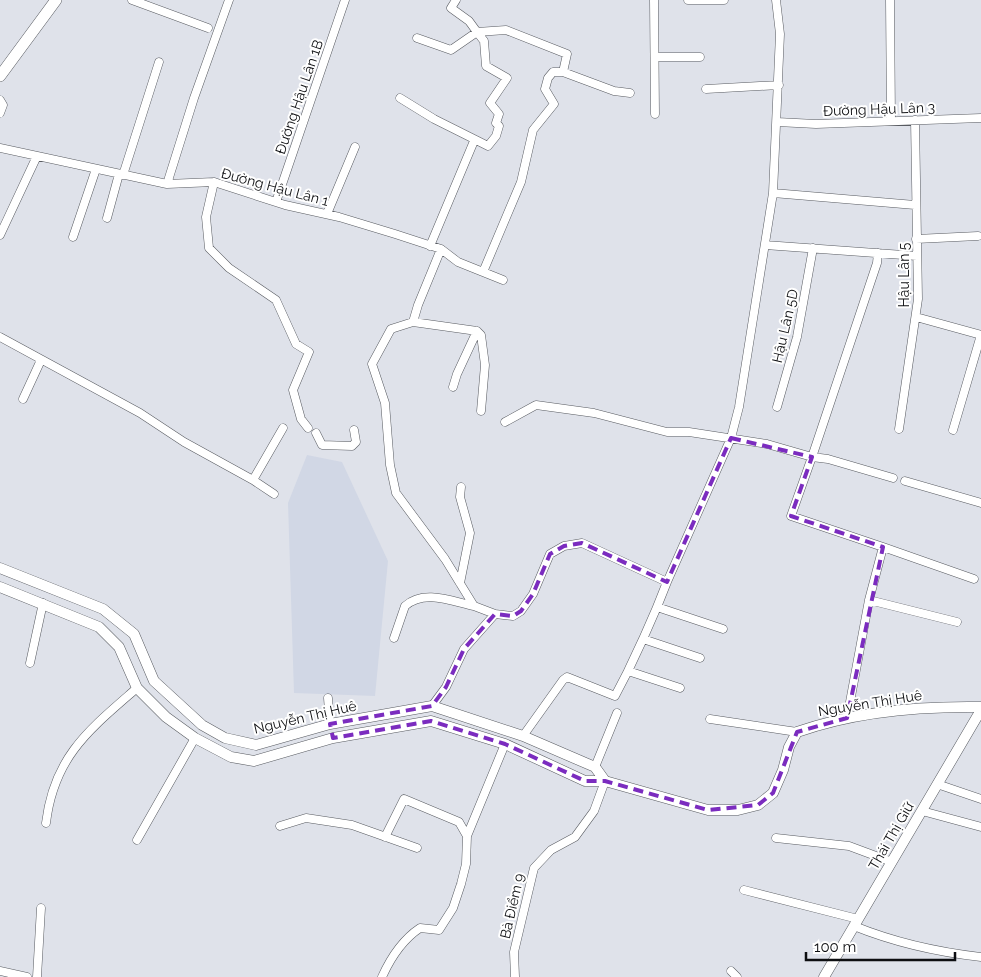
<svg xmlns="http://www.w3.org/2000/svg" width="981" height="977" font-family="Raleway,sans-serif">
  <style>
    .built { fill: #d1d7e5 }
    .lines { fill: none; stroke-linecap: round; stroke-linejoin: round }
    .minor-casing { stroke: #585b61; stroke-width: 9 }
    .tertiary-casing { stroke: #585b61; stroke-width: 11 }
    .secondary-casing { stroke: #585b61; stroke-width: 12 }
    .minor { stroke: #fff; stroke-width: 8 }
    .tertiary { stroke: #fff; stroke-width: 10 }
    .secondary { stroke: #fff; stroke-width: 11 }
    .marked { fill: none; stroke: #7b2cbf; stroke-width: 4; stroke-dasharray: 10 6; stroke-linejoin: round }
    .labels { text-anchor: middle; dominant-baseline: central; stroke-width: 4; stroke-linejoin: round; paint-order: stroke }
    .street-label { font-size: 14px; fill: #0d0e11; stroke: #fff }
  </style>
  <rect width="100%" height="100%" fill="#dfe2ea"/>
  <path class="built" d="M307,455L342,462L388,561L375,696L294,693L288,503Z"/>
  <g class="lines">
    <g class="minor-casing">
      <path id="minor" d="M132,0L208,28
        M456,0L451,8L469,21L477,32L506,30L567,54L563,72L614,91L630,93
        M654,0L655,114
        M688,0H724
        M890,0L891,120
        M655,57H700
        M706,89L779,85
        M400,98L434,119L488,146L496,136L499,126L496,123L499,114L490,103L507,78L486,66L484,41L477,32L451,50L417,38
        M0,100L3,105L0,113
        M777,122L816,124L981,118
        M0,148L167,184L214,182L285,205L339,217L395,234L441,249L458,262L503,280
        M123,175L159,62
        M214,182L206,217L209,248L229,268L276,300L296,344L309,352L293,390L301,419L308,428
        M167,184L194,98L229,0
        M773,193L915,205
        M276,202L345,0
        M327,214L355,147
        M107,218L119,174
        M0,235L37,156
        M73,237L96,169
        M916,239L978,236
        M765,245L917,256
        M430,246L474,141
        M441,249L418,305L413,322L477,331L481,335L485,365L481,411
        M878,253L877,263L812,457L828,459L893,478
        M483,272L521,182L533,130L554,104L545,89L548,78L553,72H563
        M916,317L981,335L953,430
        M413,322L391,329L372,364L385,403L390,465L396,493L445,559L474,606L495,614L513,616L521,611L533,594L550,554L564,546L582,543L667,582L657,607L723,629
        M0,337L140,413L184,442L253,480L274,494
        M453,387L457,374L477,331
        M23,399L41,360
        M777,407L797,337L813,248
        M505,422L536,405L594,413L667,432H689L767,444L812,457L791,516L883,547L869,600L847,718
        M899,429L918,299L915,120
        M316,433L322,445L352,446L356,442L354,430
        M253,480L283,428
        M905,481L981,503
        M883,547L974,579
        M667,582L731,438L739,407L773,193L780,34L776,0
        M460,583L470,533L460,497L461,487
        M869,600L957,622
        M657,607L643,639L700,658
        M394,638L405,606C424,589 451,601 474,606
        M30,663L43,603
        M628,671L643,639
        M328,698L330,724
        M432,706L446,687L464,649L495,614
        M710,719L797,732
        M523,736L563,680L567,677L615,696L628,671L680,688
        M595,767L617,713
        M937,784L981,799
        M922,811L981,827
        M46,823C54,756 90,729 137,688
        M280,826L306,818L352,825L417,848
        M467,836L505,744
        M776,838L849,846L892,862
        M137,840L195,738
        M744,890L858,919
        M854,926C896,943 937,952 981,957
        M0,971L27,977
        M731,971L737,977
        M37,977L41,908
        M382,977C391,957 402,940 420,928L439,930L453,908L461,884L466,864L467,836L459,822L404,799L385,837
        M515,977L514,952L534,868L551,850L575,837L594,811L605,781"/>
    </g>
    <g class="tertiary-casing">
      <path id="tertiary" d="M0,568L103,609L134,634L154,681L202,725L225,738L256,745L330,724L432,706L523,736L595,767L605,781
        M0,587L99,627L119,647L137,688L166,717L195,738L231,757L254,761L333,738L431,721L505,744L585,781H605L708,810H738L758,805L773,793L783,770L789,747L797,732C856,711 919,706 981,707
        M824,977L981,710"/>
    </g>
    <g class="secondary-casing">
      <path id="secondary" d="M0,76L56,0"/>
    </g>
    <use href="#minor" class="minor"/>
    <use href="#tertiary" class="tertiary"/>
    <use href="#secondary" class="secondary"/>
  </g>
  <path class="marked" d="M731,438L812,457L791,516L883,547L847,718L797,732L773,793L758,805L708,810L605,781H585L505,744L431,721L333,738L330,724L432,706L446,687L464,649L495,614L513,616L521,611L533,594L550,554L564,546L582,543L667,582Z"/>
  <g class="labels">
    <g class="street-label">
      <text transform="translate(299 97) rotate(-71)">Đường Hậu Lân 1B</text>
      <text transform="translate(879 109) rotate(-2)">Đường Hậu Lân 3</text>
      <text transform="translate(275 187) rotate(15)">Đường Hậu Lân 1</text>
      <text transform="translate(904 275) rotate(-90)">Hậu Lân 5</text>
      <text transform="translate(785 326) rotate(-77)">Hậu Lân 5D</text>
      <text transform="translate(870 703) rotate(-9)">Nguyễn Thị Huê</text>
      <text transform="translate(305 717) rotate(-13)">Nguyễn Thị Huê</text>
      <text transform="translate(891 836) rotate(-60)">Thái Thị Giữ</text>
      <text transform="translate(512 906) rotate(-77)">Bà Điểm 9</text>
    </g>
  </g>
  <path d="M806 952v8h149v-8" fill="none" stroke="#0d0e11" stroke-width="2.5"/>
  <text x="814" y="952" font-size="15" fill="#0d0e11" stroke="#ffffff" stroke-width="4" paint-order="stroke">100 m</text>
</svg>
